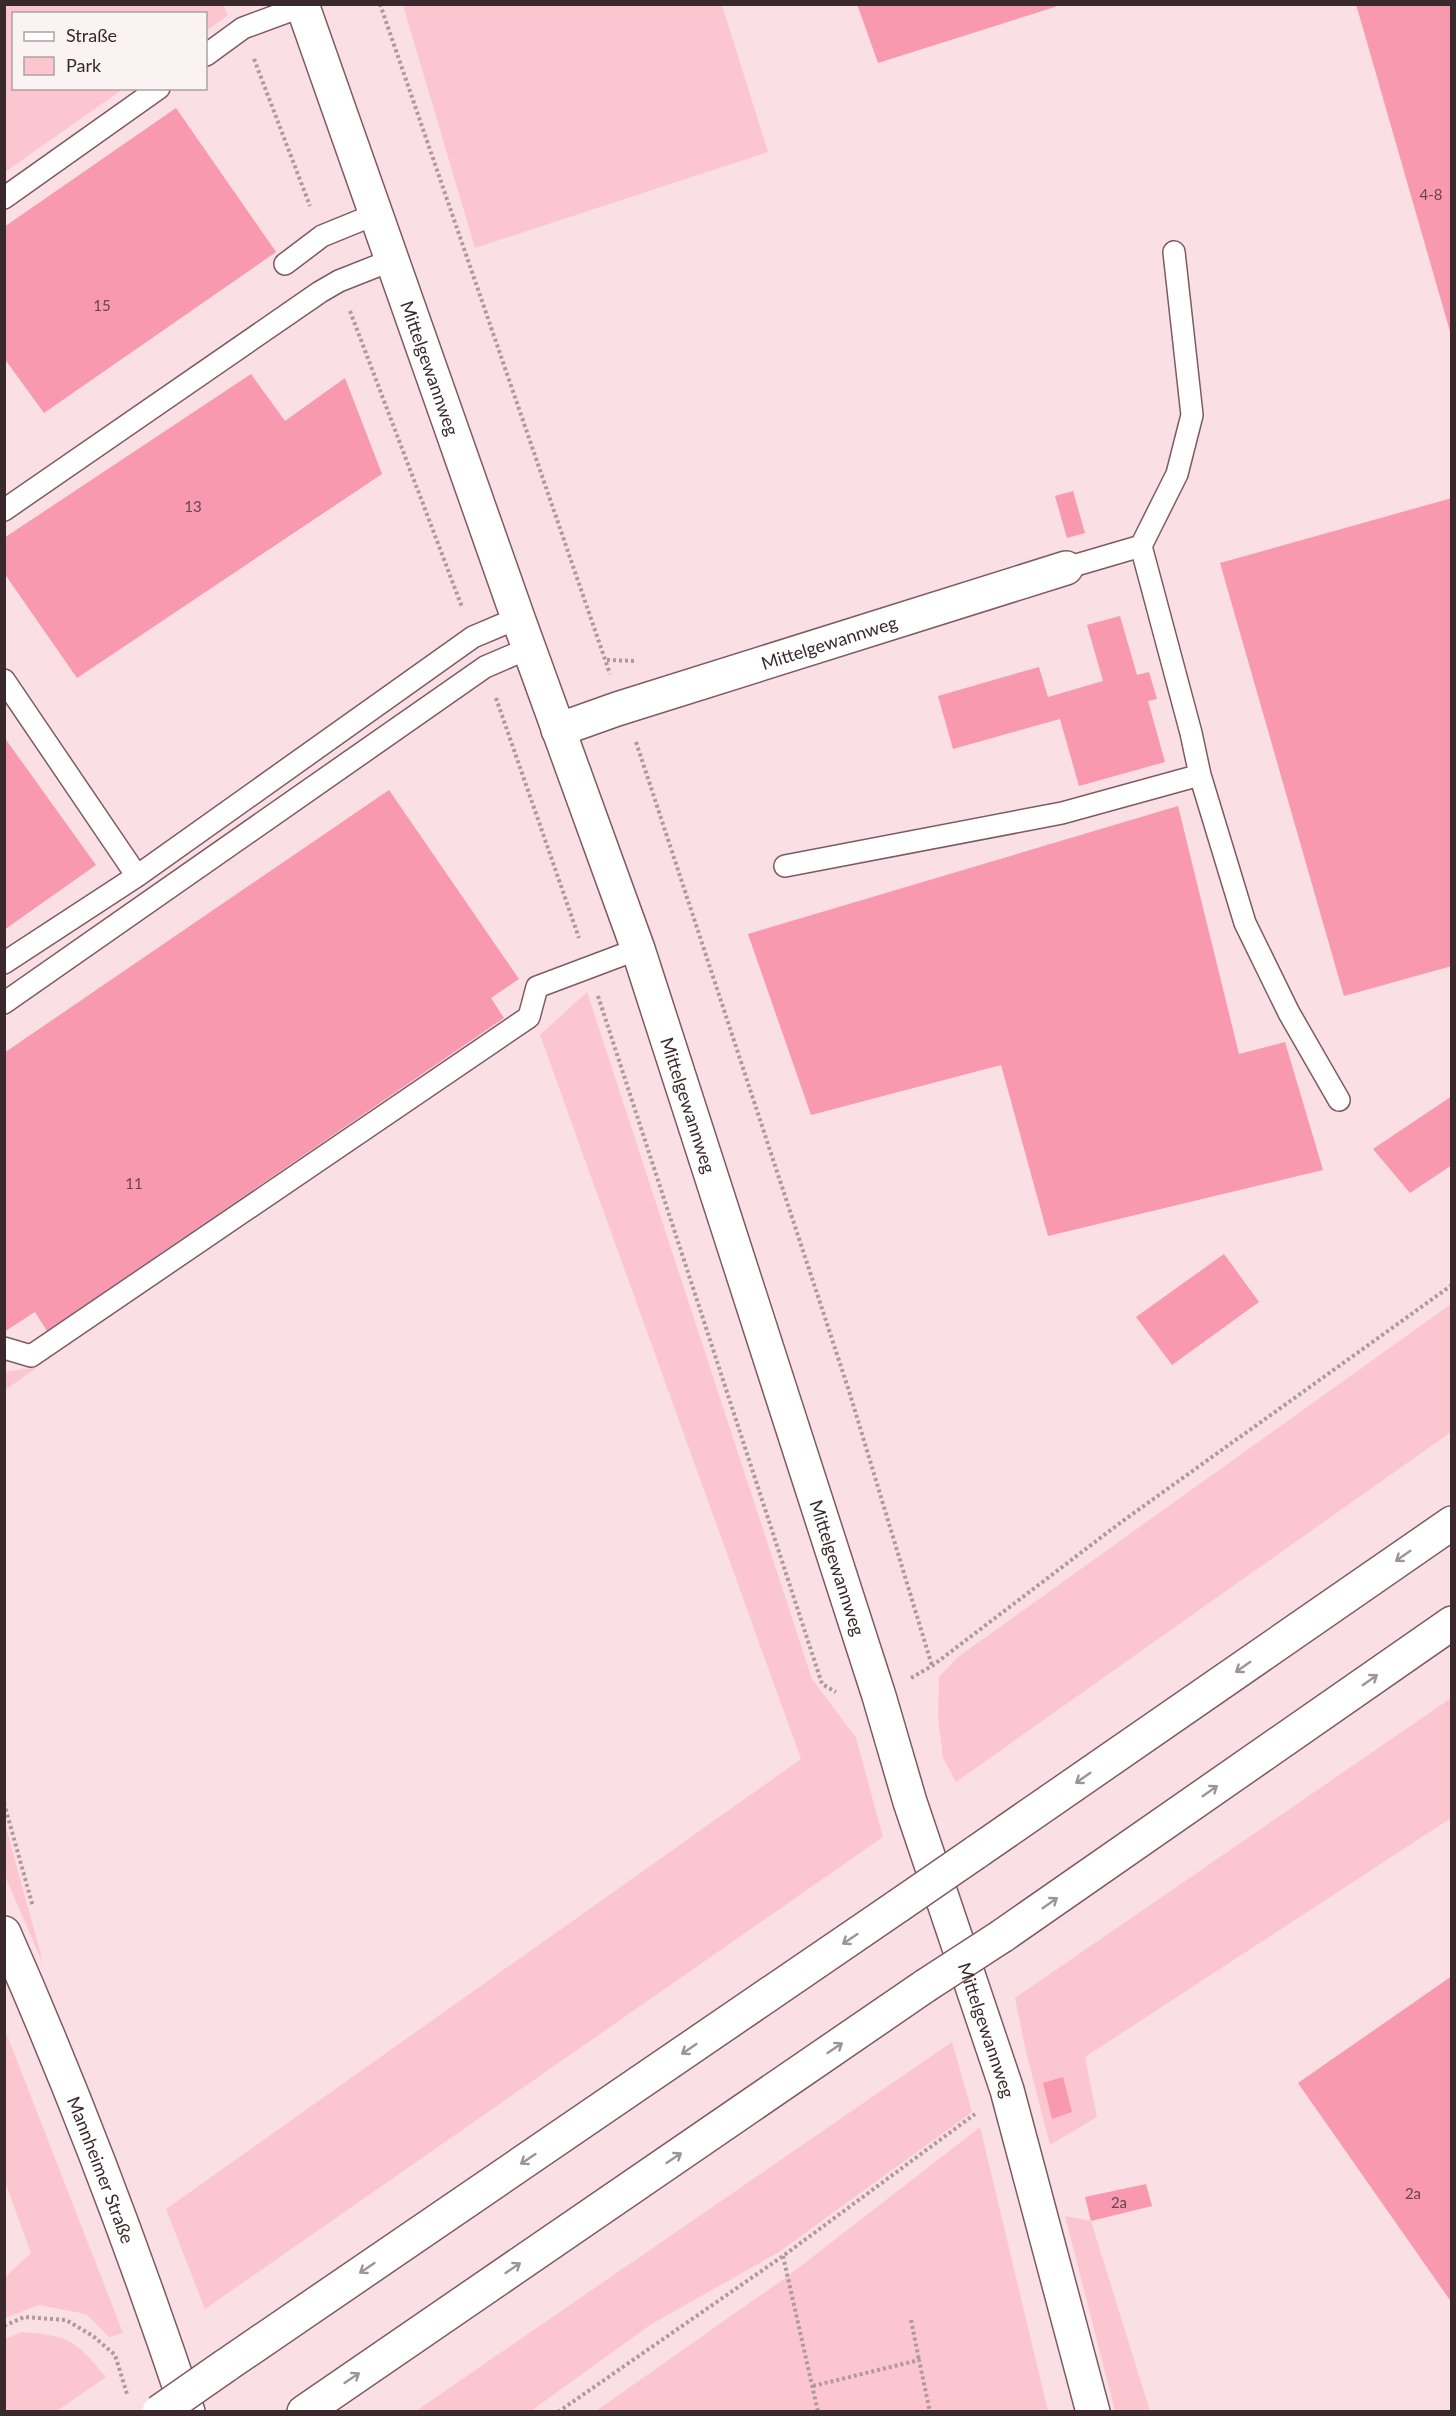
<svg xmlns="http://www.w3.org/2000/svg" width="1456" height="2416" font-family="Lato,sans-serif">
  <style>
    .green { fill: #fbc6d0 }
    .building { fill: #f899af }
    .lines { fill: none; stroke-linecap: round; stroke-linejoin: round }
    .lane-casing { stroke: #7f5a62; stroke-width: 24 }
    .street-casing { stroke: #7f5a62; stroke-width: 36 }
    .secondary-casing { stroke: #7f5a62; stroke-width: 36 }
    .highway-casing { stroke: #7f5a62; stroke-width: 36 }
    .path { stroke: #af999d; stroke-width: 4; stroke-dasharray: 3 3; stroke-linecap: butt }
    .lane { stroke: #fff; stroke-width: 21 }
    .street { stroke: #fff; stroke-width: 33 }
    .secondary { stroke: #fff; stroke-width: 33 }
    .highway { stroke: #fff; stroke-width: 33 }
    .highway-bridge-casing { stroke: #7f5a62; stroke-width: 36; stroke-linecap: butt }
    .highway-bridge { stroke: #fff; stroke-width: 33 }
    .oneway { stroke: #9c9496 }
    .labels { text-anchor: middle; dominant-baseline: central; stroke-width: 6; stroke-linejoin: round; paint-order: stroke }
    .number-label { font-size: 15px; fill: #69454d }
    .street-label { font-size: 18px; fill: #39292c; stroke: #fbf2f3 }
  </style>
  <rect width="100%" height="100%" fill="#fadfe4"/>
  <path class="green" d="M5,4L223,5L228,15L206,31V14H14V88L123,89L5,172Z
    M403,5H722L768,152L475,248Z
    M587,992L812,1679L856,1738L883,1837L205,2309L166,2209L801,1759L540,1035Z
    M1451,1304V1432L956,1782L943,1758L938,1718L939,1677L958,1657Z
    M38,1367L5,1390V1372Z
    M1451,1698V1818L1085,2057L1097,2117L1050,2145L1026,2052L1015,1998Z
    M5,1825L7,1831L44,1966L5,1876Z
    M5,2030L123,2333L109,2337L86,2314L39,2305L5,2318V2277L31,2253L5,2182Z
    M952,2042L972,2112L779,2252L650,2325L531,2411H416Z
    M980,2127L1048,2411H596L788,2276Z
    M1065,2216L1091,2221L1150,2411H1115Z
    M22,2332C70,2336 75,2340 106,2377L57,2411H5V2339Z"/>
  <path class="building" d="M857,4H1061V5L878,63Z
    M1356,4H1452V335H1451Z
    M176,108L276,252L44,413L4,358V227Z
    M251,374L285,421L345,378L382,474L77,678L4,573V538Z
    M1073,491L1085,533L1067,538L1055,496Z
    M1452,498V966L1344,996L1220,563Z
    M1120,616L1137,675L1149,672L1157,699L1148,701L1165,762L1079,786L1060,719L953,749L938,696L1039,667L1048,697L1103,681L1087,625Z
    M4,737L96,865L4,930Z
    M389,790L519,979L491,998L504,1018L47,1331L35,1312L4,1332V1053Z
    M1178,806L1239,1054L1285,1042L1323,1170L1048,1236L1001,1065L811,1115L748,934Z
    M1452,1096V1165L1410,1193L1373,1149Z
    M1224,1254L1259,1302L1172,1365L1136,1317Z
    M1452,1976V2303L1298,2083Z
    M1063,2077L1072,2112L1052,2119L1043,2083Z
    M1146,2184L1152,2206L1091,2221L1085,2197Z"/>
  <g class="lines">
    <g class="lane-casing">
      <path id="lane" d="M206,55L243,28L303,6
        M4,198L159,88
        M285,264L322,236L376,214
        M4,510L320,292L339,281L392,260
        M1141,546L1177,474L1192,415L1174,252
        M1066,568L1141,546L1191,733L1200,775L1245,923L1289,1013L1339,1100
        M4,680L137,876
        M785,866L1062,813L1200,775
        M4,963L137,876L473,637L518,618
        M4,1003L485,667L529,648
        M4,1348L31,1356L529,1017L537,987L638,949"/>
    </g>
    <g class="street-casing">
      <g id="street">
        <path id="s1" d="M302,4L518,618L638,949L879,1696L910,1802L1007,2090L1093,2412"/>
        <path id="s2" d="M558,730L617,709L1066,568"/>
      </g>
    </g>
    <g class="secondary-casing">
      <g id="secondary">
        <path id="s3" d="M4,1933C73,2089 134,2250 188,2412"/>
      </g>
    </g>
    <g class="highway-casing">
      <path id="highway" d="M975,1853L1452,1523
        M1002,1936L1452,1623
        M225,2366L898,1906
        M304,2412L925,1986"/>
    </g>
    <path class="path" d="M380,4L610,674
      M254,59L310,206
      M350,311L462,607
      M607,660L636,661
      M496,698L579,938
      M636,742L849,1391L932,1666
      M598,996L822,1684L836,1692
      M911,1678L932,1666L1120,1523L1452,1285
      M4,1803L33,1907
      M783,2256L818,2412
      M911,2320L919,2360
      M4,2326L24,2317L66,2320L93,2336L115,2355L127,2394
      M813,2386L919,2360L930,2412
      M558,2412L783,2256L975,2114"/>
    <use href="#lane" class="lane"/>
    <use href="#street" class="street"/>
    <use href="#secondary" class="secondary"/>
    <use href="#highway" class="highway"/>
    <g class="highway-bridge-casing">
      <path id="highway-bridge" d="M898,1906L975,1853
        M925,1986L1002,1936
        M159,2412L225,2366"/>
    </g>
    <use href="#highway-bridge" class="highway-bridge"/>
  </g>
  <defs><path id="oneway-shaft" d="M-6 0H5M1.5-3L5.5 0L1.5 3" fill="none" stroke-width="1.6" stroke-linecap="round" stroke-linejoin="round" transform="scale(1.5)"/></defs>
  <g class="oneway">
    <use href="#oneway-shaft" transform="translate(1403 1556) rotate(145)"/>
    <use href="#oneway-shaft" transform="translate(1243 1667) rotate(145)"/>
    <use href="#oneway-shaft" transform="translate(1370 1680) rotate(-35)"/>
    <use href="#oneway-shaft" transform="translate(1083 1778) rotate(145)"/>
    <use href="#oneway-shaft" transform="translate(1210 1791) rotate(-35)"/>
    <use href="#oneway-shaft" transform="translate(1050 1903) rotate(-35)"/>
    <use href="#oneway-shaft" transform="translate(850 1939) rotate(146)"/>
    <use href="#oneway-shaft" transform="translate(835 2048) rotate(-34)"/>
    <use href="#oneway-shaft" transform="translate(689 2049) rotate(146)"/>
    <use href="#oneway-shaft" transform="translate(674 2158) rotate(-34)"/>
    <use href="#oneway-shaft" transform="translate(528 2159) rotate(146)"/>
    <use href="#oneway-shaft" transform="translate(367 2268) rotate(146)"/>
    <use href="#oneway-shaft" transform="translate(513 2268) rotate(-34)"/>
    <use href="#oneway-shaft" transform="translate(352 2378) rotate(-34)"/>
  </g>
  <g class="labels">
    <g class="number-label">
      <text x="1431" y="194">4-8</text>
      <text x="102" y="305">15</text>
      <text x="193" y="506">13</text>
      <text x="134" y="1183">11</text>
      <text x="1413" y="2193">2a</text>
      <text x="1119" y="2202">2a</text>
    </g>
    <g class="street-label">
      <text stroke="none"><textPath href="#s1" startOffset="386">Mittelgewannweg</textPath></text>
      <text stroke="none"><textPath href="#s2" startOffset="285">Mittelgewannweg</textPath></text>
      <text stroke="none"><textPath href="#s1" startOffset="1167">Mittelgewannweg</textPath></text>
      <text stroke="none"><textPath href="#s1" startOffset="1653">Mittelgewannweg</textPath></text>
      <text stroke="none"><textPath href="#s1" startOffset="2139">Mittelgewannweg</textPath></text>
      <text stroke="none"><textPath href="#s3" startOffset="256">Mannheimer Straße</textPath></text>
    </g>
  </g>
  <rect width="1456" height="2416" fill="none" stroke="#39292c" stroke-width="12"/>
  <rect x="12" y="12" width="195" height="78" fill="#fbf2f3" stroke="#ada2a3" stroke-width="1.5"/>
  <rect x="24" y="32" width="30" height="9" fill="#ffffff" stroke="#ada2a3" stroke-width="1.5"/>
  <text x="66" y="42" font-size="18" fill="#39292c">Straße</text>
  <rect x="24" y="57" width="30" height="18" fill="#fbc6d0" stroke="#ada2a3" stroke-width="1.5"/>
  <text x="66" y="72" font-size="18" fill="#39292c">Park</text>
</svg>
